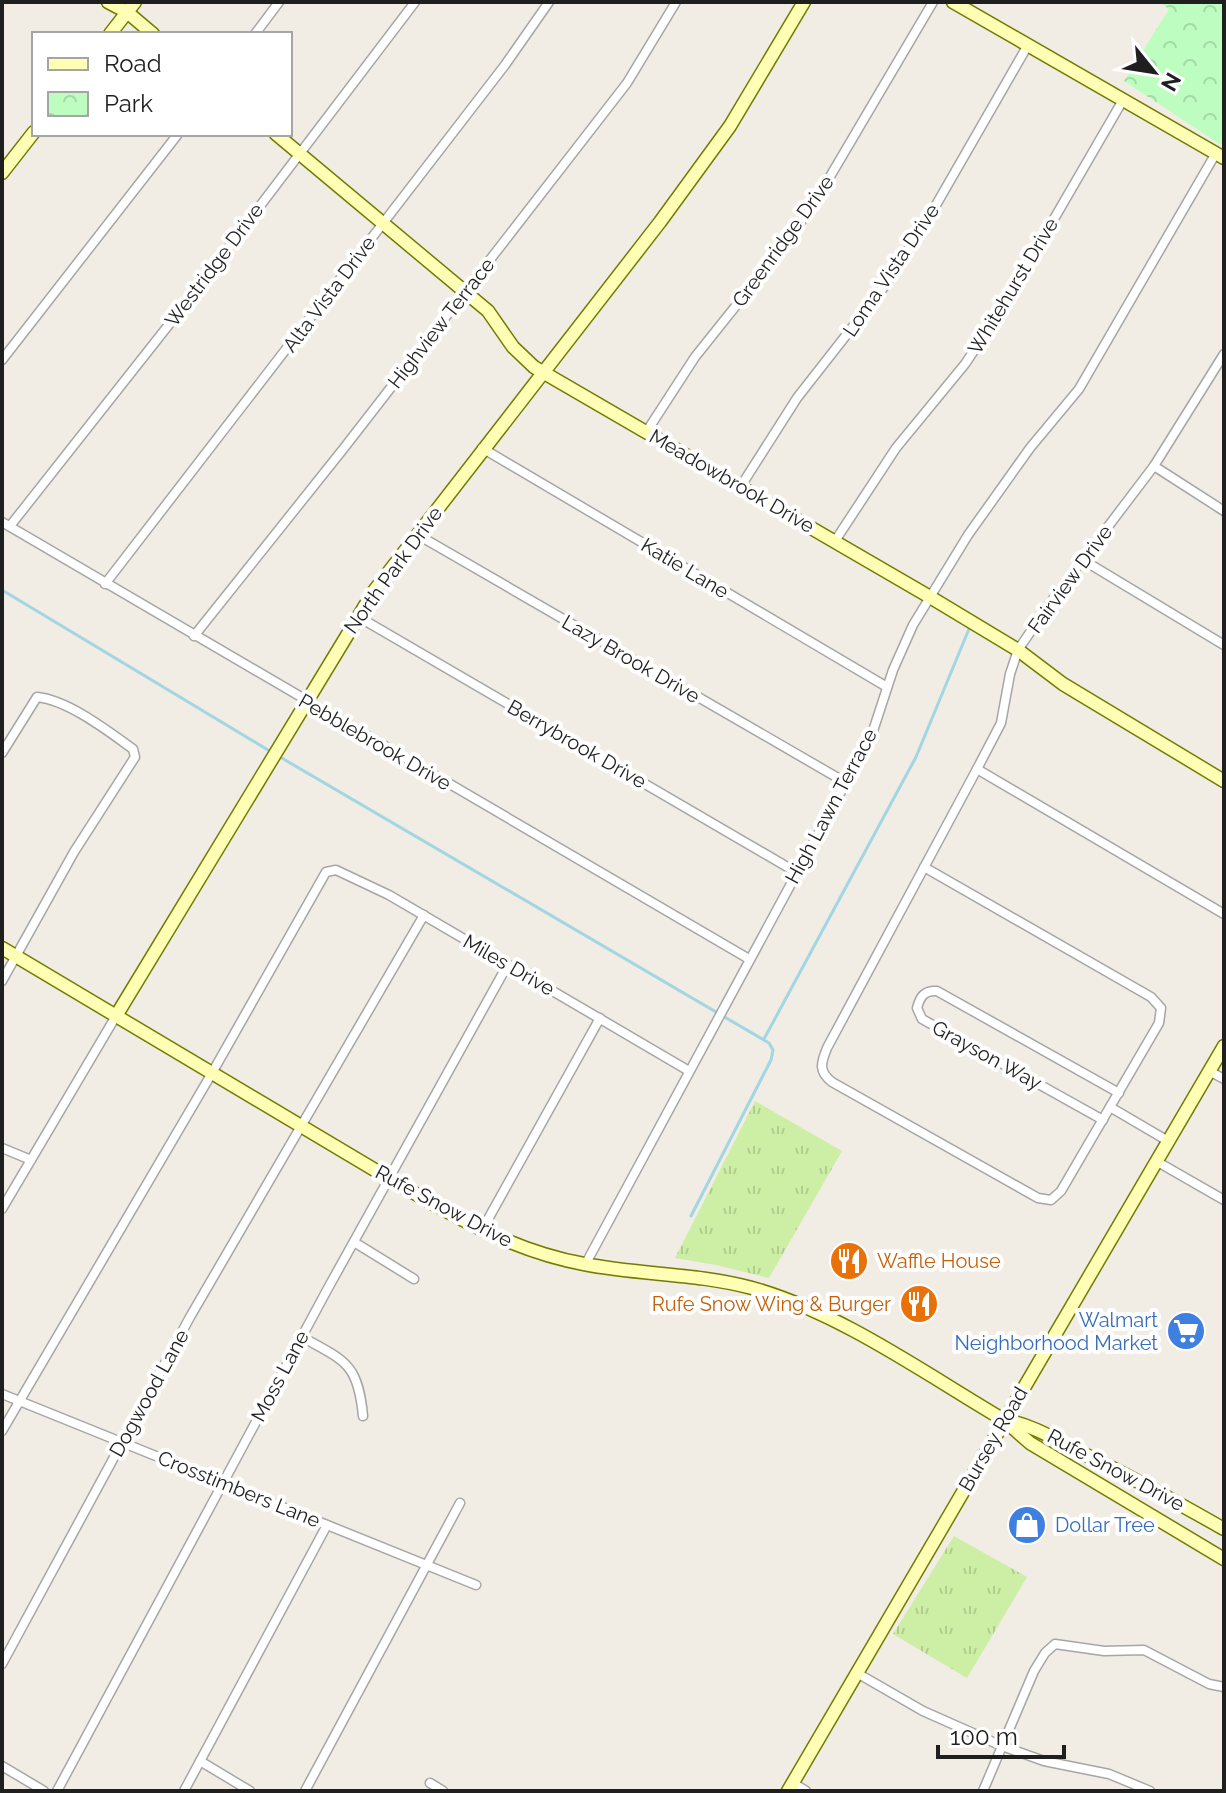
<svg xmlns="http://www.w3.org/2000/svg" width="1226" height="1793" font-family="Raleway,sans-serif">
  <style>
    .grass { fill: url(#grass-tufts) }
    .park { fill: url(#park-crowns) }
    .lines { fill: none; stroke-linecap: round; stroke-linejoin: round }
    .stream { stroke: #a1d6e2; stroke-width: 3 }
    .street-casing { stroke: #a6a6a6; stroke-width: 11 }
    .secondary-casing { stroke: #737c00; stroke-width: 15 }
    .street { stroke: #fff; stroke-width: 8 }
    .secondary { stroke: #feffb4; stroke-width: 12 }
    .labels { text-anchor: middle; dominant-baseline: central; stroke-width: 8; stroke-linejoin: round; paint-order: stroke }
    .street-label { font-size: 20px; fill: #1f1f1f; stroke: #fff }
    .food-label { font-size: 20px; fill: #c56008; stroke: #fff; text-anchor: start }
    .shop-label { font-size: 20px; fill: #366cbe; stroke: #fff; text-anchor: end }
  </style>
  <defs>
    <pattern id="grass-tufts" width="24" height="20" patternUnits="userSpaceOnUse" patternTransform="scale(2)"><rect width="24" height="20" fill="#cdefa5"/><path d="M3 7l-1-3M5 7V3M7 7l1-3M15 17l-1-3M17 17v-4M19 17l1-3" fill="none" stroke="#b0cc8e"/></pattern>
    <pattern id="park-crowns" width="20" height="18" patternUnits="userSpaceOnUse" patternTransform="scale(2)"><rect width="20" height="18" fill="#bdfec0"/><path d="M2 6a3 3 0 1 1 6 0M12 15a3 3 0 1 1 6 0" fill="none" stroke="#a2d9a5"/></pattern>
  </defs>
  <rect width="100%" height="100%" fill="#f1ece4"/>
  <g class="grass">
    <path d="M755,1101L842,1151L769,1278L716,1265L675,1258Z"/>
    <path d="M954,1536L1027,1577L967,1678L893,1634Z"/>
  </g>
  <path class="park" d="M1159,2H1224V140L1221,145L1124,81L1169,9Z"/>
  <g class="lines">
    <g class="stream">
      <path d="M2,590L273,753"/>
      <path d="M280,757L769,1043L773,1050L771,1060L691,1216"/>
      <path d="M764,1039L916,757L969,629"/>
    </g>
    <g class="street-casing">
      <g id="street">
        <path d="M255,34L279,2"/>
        <path d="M2,360L178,134"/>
        <path d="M647,431L695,357L782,248L815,202L933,2"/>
        <path d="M482,448L887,687"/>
        <path d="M1154,466L1224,511"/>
        <path d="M741,486L797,398L887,283L932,212L1028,45"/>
        <path d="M2,522L749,959"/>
        <path d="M10,526L197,289L415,2"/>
        <path d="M418,535L845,782"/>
        <path d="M835,541L896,448L965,364L1000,312L1123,100"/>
        <path d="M1083,560L1224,645"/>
        <path d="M105,584L505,65L549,2"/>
        <path d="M357,616L796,872"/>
        <path d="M194,636L344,448L627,83L676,2"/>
        <path d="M2,753L37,697C68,700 108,731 133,749L135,757L74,852L2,981"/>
        <path d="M977,769L1224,914"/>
        <path d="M924,867L1151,997L1161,1008L1159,1023L1061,1191L1051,1200L1038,1198L832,1082C818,1071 821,1063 827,1048L977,769L1001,723L1010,674L1018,650L1050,603L1154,466L1224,354"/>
        <path d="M1209,1071L1224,1079"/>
        <path d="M1110,1107L1168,1141"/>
        <path d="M1103,1120L922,1019L917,1008C920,997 924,990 937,991L1119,1093"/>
        <path d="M2,1148L31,1160"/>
        <path d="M1156,1161L1224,1200"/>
        <path d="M2,1209L116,1016"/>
        <path d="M482,1230L600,1018"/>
        <path d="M354,1242L414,1279"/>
        <path d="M585,1265L872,734L893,670L913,625L968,535L1030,448L1079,389L1216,153"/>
        <path d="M302,1337C345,1361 358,1363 363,1416"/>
        <path d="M2,1394L476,1585"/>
        <path d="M2,1431L212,1073L326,872L336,870L389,895L689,1071"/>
        <path d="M2,1664L190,1317L424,915"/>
        <path d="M857,1673L923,1711L1002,1746L1044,1761L1109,1774L1150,1791"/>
        <path d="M200,1761L250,1791"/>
        <path d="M2,1766L44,1791"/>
        <path d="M430,1783L443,1791"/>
        <path d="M793,1783L806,1791"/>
        <path d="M57,1791L327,1290L508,964"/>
        <path d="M184,1791L327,1525"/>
        <path d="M305,1791L460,1503"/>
        <path d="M983,1791L1034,1671L1045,1653L1055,1644L1104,1651L1144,1650L1209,1684L1224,1687"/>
      </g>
    </g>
    <g class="secondary-casing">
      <g id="secondary">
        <path d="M108,2L127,12L153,34"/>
        <path d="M953,2L1224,158"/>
        <path d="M110,34L135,2"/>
        <path d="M276,134L488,311L513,347L534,367L930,597L1018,650L1063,684L1224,781"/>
        <path d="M2,173L34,132"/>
        <path d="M2,948L390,1179C452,1215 512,1251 584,1264C639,1275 696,1273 752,1288C841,1313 924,1373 1004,1420L1030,1443L1224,1559"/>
        <path d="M116,1016L374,591L660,222L730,126L804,2"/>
        <path d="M1006,1420C1038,1427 1057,1441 1086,1455C1134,1478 1178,1503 1224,1529"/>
        <path d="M788,1791L1224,1046"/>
      </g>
    </g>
    <use href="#street" class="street"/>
    <use href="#secondary" class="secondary"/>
  </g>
  <defs>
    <g id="restaurant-disc" transform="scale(2)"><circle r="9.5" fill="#e8710a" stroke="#fff"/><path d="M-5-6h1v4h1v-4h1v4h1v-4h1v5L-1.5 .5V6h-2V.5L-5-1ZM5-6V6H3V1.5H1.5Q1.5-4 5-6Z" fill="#fff"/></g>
    <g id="supermarket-disc" transform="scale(2)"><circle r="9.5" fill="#3f7fe0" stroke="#fff"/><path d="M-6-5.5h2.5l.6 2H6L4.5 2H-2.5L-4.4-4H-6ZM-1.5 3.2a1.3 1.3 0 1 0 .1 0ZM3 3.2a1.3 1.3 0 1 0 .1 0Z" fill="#fff"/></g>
    <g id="shop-disc" transform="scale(2)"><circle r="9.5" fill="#3f7fe0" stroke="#fff"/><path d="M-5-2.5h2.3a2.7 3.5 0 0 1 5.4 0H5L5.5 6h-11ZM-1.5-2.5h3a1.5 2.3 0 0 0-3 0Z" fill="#fff"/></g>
  </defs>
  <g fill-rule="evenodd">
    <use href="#restaurant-disc" x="849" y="1261"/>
    <use href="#restaurant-disc" x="919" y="1304"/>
    <use href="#supermarket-disc" x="1186" y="1331"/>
    <use href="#shop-disc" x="1027" y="1525"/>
  </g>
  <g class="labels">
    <g class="street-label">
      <text transform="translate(783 241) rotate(-54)">Greenridge Drive</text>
      <text transform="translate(214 265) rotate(-53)">Westridge Drive</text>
      <text transform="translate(891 270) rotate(-56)">Loma Vista Drive</text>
      <text transform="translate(1013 286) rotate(-59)">Whitehurst Drive</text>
      <text transform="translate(329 294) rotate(-53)">Alta Vista Drive</text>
      <text transform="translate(441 323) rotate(-52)">Highview Terrace</text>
      <text transform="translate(732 481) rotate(30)">Meadowbrook Drive</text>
      <text transform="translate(685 568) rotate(31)">Katie Lane</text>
      <text transform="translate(393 570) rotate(-54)">North Park Drive</text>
      <text transform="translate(1070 579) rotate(-54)">Fairview Drive</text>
      <text transform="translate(631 659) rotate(30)">Lazy Brook Drive</text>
      <text transform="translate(375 742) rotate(30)">Pebblebrook Drive</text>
      <text transform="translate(577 744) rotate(30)">Berrybrook Drive</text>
      <text transform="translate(831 806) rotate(-62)">High Lawn Terrace</text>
      <text transform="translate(509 965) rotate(30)">Miles Drive</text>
      <text transform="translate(987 1055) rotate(29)">Grayson Way</text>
      <text transform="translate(444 1206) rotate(28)">Rufe Snow Drive</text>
      <text transform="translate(280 1376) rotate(-62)">Moss Lane</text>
      <text transform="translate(149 1393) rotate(-61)">Dogwood Lane</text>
      <text transform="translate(993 1439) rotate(-60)">Bursey Road</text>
      <text transform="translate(1116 1470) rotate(28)">Rufe Snow Drive</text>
      <text transform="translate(239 1489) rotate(22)">Crosstimbers Lane</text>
    </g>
    <g class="food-label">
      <text x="877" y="1261">Waffle House</text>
      <text x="891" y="1304" text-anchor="end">Rufe Snow Wing &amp; Burger</text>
    </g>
    <g class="shop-label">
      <text x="1158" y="1320">Walmart<tspan x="1158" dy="23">Neighborhood Market</tspan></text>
      <text x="1055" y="1525" text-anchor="start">Dollar Tree</text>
    </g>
  </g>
  <rect width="1226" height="1793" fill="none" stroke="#1f1f1f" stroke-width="8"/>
  <rect x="32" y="32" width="260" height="104" fill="#ffffff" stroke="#a5a5a5" stroke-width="2"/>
  <rect x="48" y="58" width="40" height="12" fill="#feffb4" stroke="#a5a5a5" stroke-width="2"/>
  <text x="104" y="72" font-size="24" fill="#1f1f1f">Road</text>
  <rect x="48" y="92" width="40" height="24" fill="url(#park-crowns)" stroke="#a5a5a5" stroke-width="2"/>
  <text x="104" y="112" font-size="24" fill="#1f1f1f">Park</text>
  <g transform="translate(1154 72) rotate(120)" stroke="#ffffff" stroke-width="6" paint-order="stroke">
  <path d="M0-6L14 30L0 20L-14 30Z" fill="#1f1f1f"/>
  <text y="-12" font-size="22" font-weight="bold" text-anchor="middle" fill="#1f1f1f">N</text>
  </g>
  <path d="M938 1745v12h126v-12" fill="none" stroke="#1f1f1f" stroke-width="4"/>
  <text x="950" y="1745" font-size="24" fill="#1f1f1f" stroke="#ffffff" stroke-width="6" paint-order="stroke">100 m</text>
</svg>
